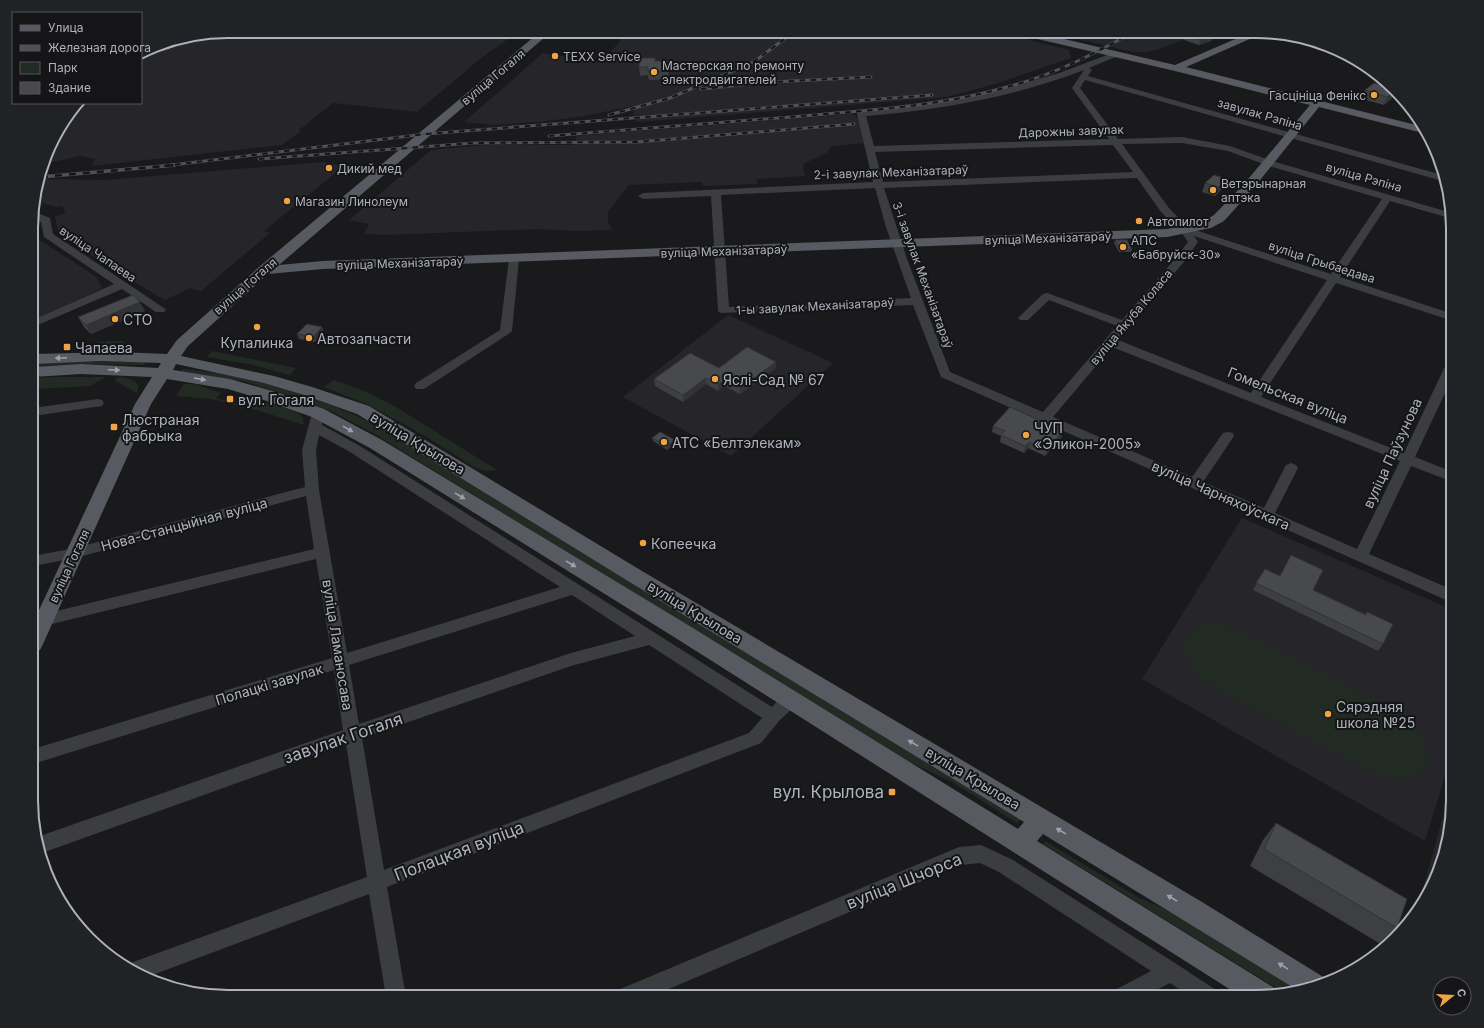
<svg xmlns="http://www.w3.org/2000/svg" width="1484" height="1028" font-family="Inter,sans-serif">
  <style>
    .built { fill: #26262a }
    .green { fill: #222b23 }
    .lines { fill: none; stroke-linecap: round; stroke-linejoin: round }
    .minor { fill: #3b3d41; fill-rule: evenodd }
    .major { fill: #575a60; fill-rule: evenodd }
    .rail-far1-casing { stroke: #4e5156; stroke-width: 3 }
    .rail-casing { stroke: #4e5156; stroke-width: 3.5 }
    .rail-far1 { stroke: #151518; stroke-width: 2; stroke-dasharray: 5.5; stroke-linecap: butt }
    .rail { stroke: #151518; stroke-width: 2.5; stroke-dasharray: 7; stroke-linecap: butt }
    .wall { fill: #3d3f41 }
    .shaded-wall { fill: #323335 }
    .building { fill: #47494c; stroke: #323335 }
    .oneway { fill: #9ca1aa }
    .poi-dot { fill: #eea440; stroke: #151518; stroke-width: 1.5 }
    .labels { text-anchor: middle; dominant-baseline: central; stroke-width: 4; stroke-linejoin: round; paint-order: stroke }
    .far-poi-label { font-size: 12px; fill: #adb3bc; stroke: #151518; text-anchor: start }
    .far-street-label { font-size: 12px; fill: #adb3bc; stroke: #151518 }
    .poi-label { font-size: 14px; fill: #adb3bc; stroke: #151518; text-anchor: start }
    .street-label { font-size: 14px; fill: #adb3bc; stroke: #151518 }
    .near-street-label { font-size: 17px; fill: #adb3bc; stroke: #151518 }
    .near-poi-label { font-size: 17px; fill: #adb3bc; stroke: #151518; text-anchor: end }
    .rim { fill: none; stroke: #adb3bc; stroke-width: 2 }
  </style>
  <rect width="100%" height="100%" fill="#1a1a1c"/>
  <g class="built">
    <path d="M228,31H519L480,59L417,112L333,103L299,130L301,131L282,145L92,166L95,159L80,156L44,164L51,141L81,103H141V53L153,46Z"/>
    <path d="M623,31H993L1069,50L1071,58L995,84L947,97L637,122L634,117L633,106L584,116L540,122H532L494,125L464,122L543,53L602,62L626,34Z"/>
    <path d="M1043,31H1215L1197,35L1159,49L1147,52H1133Z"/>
    <path d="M853,114L859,120L866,143L832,146L828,152L803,164L805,176L757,179V184L703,186L702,182L629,185L608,212V222L612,230L576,231L538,229L386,235L364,234L369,224L349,220L431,150L485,145H574L577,136Z"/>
    <path d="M324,162L344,166L264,231L270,233L201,291L190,288L165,300L107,266L58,232L55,216L66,213L63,209L65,208L60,206L57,207L33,201L40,179L105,180Z"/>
    <path d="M33,236L83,268L97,278L102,288L33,321Z"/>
    <path d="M728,315L833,363L731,456L623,397Z"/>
    <path d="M1242,518L1453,610V750L1425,841L1142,679Z"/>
    <path d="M1453,780V812L1442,863L1417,910Z"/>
  </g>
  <g class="green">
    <path d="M121,341L130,345L126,351L85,350L98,342Z"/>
    <path d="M212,351L296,368L290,375L249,364L207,357Z"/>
    <path d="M85,361L144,362L146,363L143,365L82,364L33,366V363Z"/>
    <path d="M185,369C205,372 226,373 246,378C292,388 336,406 378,426L1020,819L1017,823L952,782L903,759L373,433L333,412L290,396L243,381L183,372L181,370Z"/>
    <path d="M58,377H106L90,386L33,389V378Z"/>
    <path d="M117,377C126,378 133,378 139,386L137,393L115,381Z"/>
    <path d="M334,380L369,393L396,407L497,470L485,471L474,467L427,437L369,405L324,387Z"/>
    <path d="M184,384H194L221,393L216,398L241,405L247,399C265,403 290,404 303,417L304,425L253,409L211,399L176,396Z"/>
    <path d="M1220,624L1244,632L1402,714C1417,730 1430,742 1428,765C1405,787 1390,780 1364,769L1207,683C1191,672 1173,642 1198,628C1203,625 1213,625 1220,624Z"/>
    <path d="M1045,841L1138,897L1184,918L1302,991L1284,993L1043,844Z"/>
  </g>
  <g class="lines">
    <g class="minor">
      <path d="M1115,52L1119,54L1118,56L1089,68L1092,70L1088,76L1446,176V182L1085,80L1080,88L1118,139L1182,137L1230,146L1272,161L1452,213L1453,219L1390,201L1340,277L1453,314V321L1336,283L1261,397L1404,453L1447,362L1449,359L1453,358V376L1415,457L1453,472V482L1411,466L1369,554L1453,590V603L941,377L913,305L720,313L718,311L711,196L643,199L638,196L643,193L873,182L857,114L858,112L930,104L998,91L1059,73ZM1084,70L1072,88L1109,139L874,146L866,116C940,110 1014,97 1084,70ZM1182,143L1228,151L1266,165L1382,199L1331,274L1189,228L1169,208L1122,144ZM1113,145L1133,172L883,182L875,152ZM1137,178L1161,212L1181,232L1188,242L1175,259L1122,320L1047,293L1043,294L1020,316L1018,318L1020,320H1028L1049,300L1117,326L1043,412L950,372L907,259L884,188ZM875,188L886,227L911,298L729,307L721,195ZM1194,236L1327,280L1251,393L1118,340L1183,263L1198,242ZM1112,347L1400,461L1357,549L1275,513L1298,468L1296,465L1291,463L1286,465L1264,508L1203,482L1234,436L1233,433L1228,432L1223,433L1192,477L1053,417Z"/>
      <path d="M33,211L50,218L53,234L164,308L166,310L164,312H156L122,289L33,327V320L114,284L44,237L41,222L33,218Z"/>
      <path d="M514,256L519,259L512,331L510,333L424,389H416L414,386L416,383L500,330L509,259Z"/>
      <path d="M98,399L102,400L104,403L102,406L33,416V408Z"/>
      <path d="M318,409L322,410L324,413L322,425L360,446L772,707C779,699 785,691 796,695L798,700L796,705L779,721L761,743L387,887L406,997H386L369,894L147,977L128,967L129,964L136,961L367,877L346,744L42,853L37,837L343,730L334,670L33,764V749L332,658L316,559L44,626L39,624L36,620L39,616L44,614L314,549L306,496L75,558L33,566V556L75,548L305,487L302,450L312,413L314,410ZM319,435L350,452L560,587L347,653L319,490L316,450ZM572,595L635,636L571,653L359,724L349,665ZM649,645L762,718L749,733L384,870L362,738L571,666Z"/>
      <path d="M981,845L1013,860L1178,965L1216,990L1219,997H1191L1170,983L1143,997H1112L1115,990L1151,971L999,872L980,863L960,865L650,997H615L618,990L952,850L959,847Z"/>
    </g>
    <path class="major" d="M541,31H552L279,265L323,261L1167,229L1202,222L1214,215L1244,184L1310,105L1175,71L1016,34L1011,31H1030L1175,65L1254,31H1268L1186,67L1424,127L1428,134H1427L1319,107L1252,190L1224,221L1211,228L1167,237L323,269L268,274L188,346L181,356L274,376L312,387L369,406L642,571L1202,902L1325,978L1327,983L1306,990L1299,991L1043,834L1037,841L1273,987L1276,994L1242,997L674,637L370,448L312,417L267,401L228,389L167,379L151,404L43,644L40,650L33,652V623L135,404L152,377L81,374L33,377V367L81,364L158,368L161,363L101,361L33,364V354L118,352L167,354L177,340L259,267ZM176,364L264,383L301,394L357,414L628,581L1024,822L1018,829L688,625L382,440L324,409L279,393L230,379L173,370Z"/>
    <g class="rail-far1-casing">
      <g id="rail-far1">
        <path d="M701,89L772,82L871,77"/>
        <path d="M609,115L670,98L742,67L755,61L795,31"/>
        <path d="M549,136C625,130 702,124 778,118C857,111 937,108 1014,85C1057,73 1096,53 1135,31"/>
        <path d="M259,159L474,143L637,142L854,124"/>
        <path d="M164,166L425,134L932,95"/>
      </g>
    </g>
    <g class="rail-casing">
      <path id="rail" d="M41,177L175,165"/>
    </g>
    <use href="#rail-far1" class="rail-far1"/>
    <use href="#rail" class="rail"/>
  </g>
  <g class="wall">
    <path d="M1186,35H1213L1211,41L1199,45L1184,40Z"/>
    <path d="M655,61H668L669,79L649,80L648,75L640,76L639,67Z"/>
    <path d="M1390,88L1394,93L1392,98L1384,105L1362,99L1365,90Z"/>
    <path d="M1227,179L1223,188L1215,196L1202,192L1205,183Z"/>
    <path d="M1115,240L1132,249L1131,252H1119L1114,243Z"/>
    <path d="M145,311L91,334L84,327L78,317Z"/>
    <path d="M322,327L324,332L315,342L299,339L297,334Z"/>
    <path d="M719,368H776L740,394L724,386L718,391L706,384L683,402L655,386L654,379Z"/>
    <path d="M993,426L1063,431L1061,438L1045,456L1028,448L1024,453L1000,442L1001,436L992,432Z"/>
    <path d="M652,438L675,440V444L667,450L653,441Z"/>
    <path d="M1265,569L1313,590L1365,614L1367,612L1383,644L1378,651L1253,590Z"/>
    <path d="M1453,806V812L1446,844L1442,841Z"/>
    <path d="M1276,823L1397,928L1379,943L1250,866L1263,840Z"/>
  </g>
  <g class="shaded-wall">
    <path d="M1213,35L1211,41L1199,45L1200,40Z"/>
    <path d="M1393,92L1394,93L1392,98L1384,105L1387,97Z"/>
    <path d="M1227,179L1223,188L1215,196L1218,187Z"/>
    <path d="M140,302L145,311L91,334L86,325Z"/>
    <path d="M322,327L324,332L315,342L313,337Z"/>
    <path d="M776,362V368L740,394V388Z"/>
    <path d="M706,378V384L683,402V395Z"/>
    <path d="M724,380V386L718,391V384Z"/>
    <path d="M1063,431L1061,438L1045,456L1047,450Z"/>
    <path d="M675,440V444L667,450V446Z"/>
    <path d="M1030,442L1028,448L1024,453L1025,446Z"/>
  </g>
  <g class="building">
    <path d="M1195,31H1202L1213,35L1200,40L1186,35Z"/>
    <path d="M639,58H655V61H668L669,71H648V67H639Z"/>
    <path d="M1374,83L1390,88L1393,92L1387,97L1365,90Z"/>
    <path d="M1214,175L1227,179L1218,187L1205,183Z"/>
    <path d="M1115,240H1127L1132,249H1120Z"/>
    <path d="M133,295L140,302L86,325L78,317Z"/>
    <path d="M307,324L322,327L313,337L297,334Z"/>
    <path d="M747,347L776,362L740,388L724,380L718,384L706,378L683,395L654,379L690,353L719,368Z"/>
    <path d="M1010,407L1063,431L1047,450L1030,442L1025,446L1001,435L1005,431L993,426Z"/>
    <path d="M660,432L675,440L667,446L652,438Z"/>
    <path d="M1291,555L1323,570L1313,590L1366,615L1367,612L1393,624L1383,644L1256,583L1265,569L1280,576Z"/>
    <path d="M1276,823L1407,899L1397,928L1264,849Z"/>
  </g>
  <defs><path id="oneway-solid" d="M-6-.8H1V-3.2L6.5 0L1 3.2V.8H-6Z"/></defs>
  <g class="oneway">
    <use href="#oneway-solid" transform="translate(61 358) rotate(178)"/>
    <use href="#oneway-solid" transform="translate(114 370) rotate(2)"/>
    <use href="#oneway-solid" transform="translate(200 379) rotate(10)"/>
    <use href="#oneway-solid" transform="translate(348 429) rotate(29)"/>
    <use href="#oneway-solid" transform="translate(460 496) rotate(31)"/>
    <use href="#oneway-solid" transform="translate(571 564) rotate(31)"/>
    <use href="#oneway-solid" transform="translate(913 743) rotate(-149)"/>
    <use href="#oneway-solid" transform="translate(1061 831) rotate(-149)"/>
    <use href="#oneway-solid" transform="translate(1172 898) rotate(-149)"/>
    <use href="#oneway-solid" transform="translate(1283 966) rotate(-148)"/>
  </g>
  <g class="poi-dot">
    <circle cx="555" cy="56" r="4"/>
    <circle cx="654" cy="72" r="4"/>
    <circle cx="1374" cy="95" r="4"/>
    <circle cx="329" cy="168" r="4"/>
    <circle cx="1213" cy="190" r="4"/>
    <circle cx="287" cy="201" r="4"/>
    <circle cx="1139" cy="221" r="4"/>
    <circle cx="1123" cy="247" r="4"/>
    <circle cx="115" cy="319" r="4"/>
    <circle cx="257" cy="327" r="4"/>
    <circle cx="309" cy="338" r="4"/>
    <rect x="63" y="343" width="8" height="8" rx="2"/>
    <circle cx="715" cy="379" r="4"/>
    <rect x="226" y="395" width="8" height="8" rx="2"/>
    <rect x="110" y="423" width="8" height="8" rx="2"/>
    <circle cx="1026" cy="435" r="4"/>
    <circle cx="664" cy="442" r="4"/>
    <circle cx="643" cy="543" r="4"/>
    <circle cx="1328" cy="714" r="4"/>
    <rect x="888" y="788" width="8" height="8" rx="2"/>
  </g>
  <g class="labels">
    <g class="far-poi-label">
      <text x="563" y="56">TEXX Service</text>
      <text x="662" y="65">Мастерская по ремонту<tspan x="662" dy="14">электродвигателей</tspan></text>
      <text x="1366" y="95" text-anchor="end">Гасцініца Фенікс</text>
      <text x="337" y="168">Дикий мед</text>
      <text x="1221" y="183">Ветэрынарная<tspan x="1221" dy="14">аптэка</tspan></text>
      <text x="295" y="201">Магазин Линолеум</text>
      <text x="1147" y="221">Автопилот</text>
      <text x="1131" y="240">АПС<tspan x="1131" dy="14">«Бабруйск-30»</tspan></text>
    </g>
    <g class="far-street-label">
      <text transform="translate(493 77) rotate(-40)">вуліца Гогаля</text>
      <text transform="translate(1260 114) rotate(16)">завулак Рэпіна</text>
      <text transform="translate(1071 131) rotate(-2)">Дарожны завулак</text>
      <text transform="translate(891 172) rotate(-2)">2-і завулак Механізатараў</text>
      <text transform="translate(1364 177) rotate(16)">вуліца Рэпіна</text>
      <text transform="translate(1048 238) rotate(-2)">вуліца Механізатараў</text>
      <text transform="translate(724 251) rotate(-2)">вуліца Механізатараў</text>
      <text transform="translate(98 254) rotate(34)">вуліца Чапаева</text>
      <text transform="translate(1322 262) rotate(18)">вуліца Грыбаедава</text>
      <text transform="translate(400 263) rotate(-2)">вуліца Механізатараў</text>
      <text transform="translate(923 275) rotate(70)">3-і завулак Механізатараў</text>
      <text transform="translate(245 286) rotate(-41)">вуліца Гогаля</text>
      <text transform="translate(815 306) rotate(-3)">1-ы завулак Механізатараў</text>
      <text transform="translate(1131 317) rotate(-50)">вуліца Якуба Коласа</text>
      <text transform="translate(69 566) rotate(-65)">вуліца Гогаля</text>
    </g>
    <g class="poi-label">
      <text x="123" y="319">СТО</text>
      <text x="317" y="338">Автозапчасти</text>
      <text x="257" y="342" text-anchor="middle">Купалинка</text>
      <text x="75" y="347">Чапаева</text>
      <text x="723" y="379">Яслі-Сад № 67</text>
      <text x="238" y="399">вул. Гогаля</text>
      <text x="122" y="419">Люстраная<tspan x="122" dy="16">фабрыка</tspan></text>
      <text x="1034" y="427">ЧУП<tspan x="1034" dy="16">«Эликон-2005»</tspan></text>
      <text x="672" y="442">АТС «Белтэлекам»</text>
      <text x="651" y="543">Копеечка</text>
      <text x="1336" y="706">Сярэдняя<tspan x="1336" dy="16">школа №25</tspan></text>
    </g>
    <g class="street-label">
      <text transform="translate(1288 395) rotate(22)">Гомельская вуліца</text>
      <text transform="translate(418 443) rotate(31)">вуліца Крылова</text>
      <text transform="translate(1392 453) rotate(-65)">вуліца Паўзунова</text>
      <text transform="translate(1221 495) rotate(24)">вуліца Чарняхоўскага</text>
      <text transform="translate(184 524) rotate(-15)">Нова-Станцыйная вуліца</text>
      <text transform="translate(695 612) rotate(31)">вуліца Крылова</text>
      <text transform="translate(338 645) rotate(81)">вуліца Ламаносава</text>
      <text transform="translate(269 684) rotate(-17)">Полацкі завулак</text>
      <text transform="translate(973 778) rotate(31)">вуліца Крылова</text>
    </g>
    <g class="near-street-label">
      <text transform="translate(343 738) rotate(-19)">завулак Гогаля</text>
      <text transform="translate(459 851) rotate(-21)">Полацкая вуліца</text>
      <text transform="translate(904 881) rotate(-22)">вуліца Шчорса</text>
    </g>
    <g class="near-poi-label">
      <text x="884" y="792">вул. Крылова</text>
    </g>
  </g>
  <path d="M0 0H1484V1028H0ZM228 38H1256A190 190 0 0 1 1446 228V800A190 190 0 0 1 1256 990H228A190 190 0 0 1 38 800V228A190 190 0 0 1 228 38Z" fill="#212225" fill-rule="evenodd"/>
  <path class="rim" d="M228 38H1256A190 190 0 0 1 1446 228V800A190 190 0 0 1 1256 990H228A190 190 0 0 1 38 800V228A190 190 0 0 1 228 38Z"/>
  <rect x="12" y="12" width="130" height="92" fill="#151518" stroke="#52545a"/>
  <rect x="20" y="25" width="20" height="6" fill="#575a60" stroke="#52545a"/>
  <text x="48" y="32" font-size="12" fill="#adb3bc">Улица</text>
  <rect x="20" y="45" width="20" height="6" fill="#4e5156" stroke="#52545a"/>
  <text x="48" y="52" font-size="12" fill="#adb3bc">Железная дорога</text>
  <rect x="20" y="62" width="20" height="12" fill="#222b23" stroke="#52545a"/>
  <text x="48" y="72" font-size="12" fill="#adb3bc">Парк</text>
  <rect x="20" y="82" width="20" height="12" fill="#47494c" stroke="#52545a"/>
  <text x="48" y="92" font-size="12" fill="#adb3bc">Здание</text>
  <g transform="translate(1452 996) rotate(72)"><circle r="19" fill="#151518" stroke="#52545a"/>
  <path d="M0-3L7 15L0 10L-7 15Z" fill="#eea440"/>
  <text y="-6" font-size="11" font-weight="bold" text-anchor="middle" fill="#adb3bc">С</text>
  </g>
</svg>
